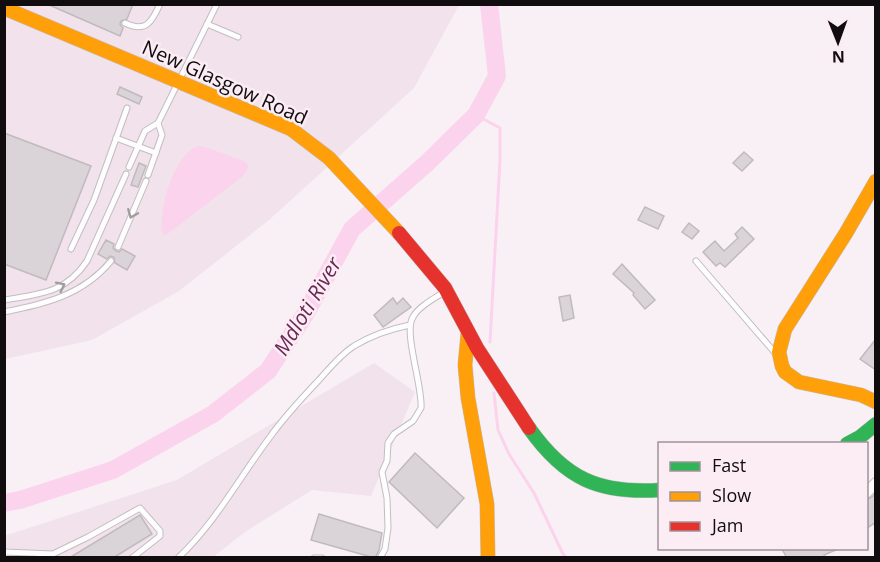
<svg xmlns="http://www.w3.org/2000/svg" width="880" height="562" font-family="'Open Sans',sans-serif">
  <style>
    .built { fill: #f1e2eb }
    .water { fill: #fcd3ec }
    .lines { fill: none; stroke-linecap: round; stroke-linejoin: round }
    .stream { stroke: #fcd3ec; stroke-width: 3 }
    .river { stroke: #fcd3ec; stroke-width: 18 }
    .building { fill: #dad4d8; stroke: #c0babd; stroke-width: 1.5 }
    .lane-casing { stroke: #c3bdc0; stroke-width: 7 }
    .street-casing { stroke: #c3bdc0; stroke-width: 12 }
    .fast-casing { stroke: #c3bdc0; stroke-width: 15 }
    .slow-casing { stroke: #c3bdc0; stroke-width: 15 }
    .jam-casing { stroke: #c3bdc0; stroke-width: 15 }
    .lane { stroke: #fefdfe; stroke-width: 5 }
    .street { stroke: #fefdfe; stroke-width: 10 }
    .fast { stroke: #30b455; stroke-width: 14 }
    .slow { stroke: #ff9f0a; stroke-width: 14 }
    .jam { stroke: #e5322d; stroke-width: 14 }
    .oneway { stroke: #9f9d9e }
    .labels { text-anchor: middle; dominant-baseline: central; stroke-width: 5; stroke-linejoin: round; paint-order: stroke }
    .street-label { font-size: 20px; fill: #110d0f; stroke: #fcedf5 }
    .water-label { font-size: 21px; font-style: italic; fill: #692a55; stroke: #fcedf5 }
  </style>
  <rect width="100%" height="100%" fill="#f8f0f5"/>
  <g class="built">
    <path d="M4,5H459L414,88L269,220L179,291L92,340L5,359Z"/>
    <path d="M374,363L415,392L371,496L312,490L245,532L213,557H5L4,536L177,480Z"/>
  </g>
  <path class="water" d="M198,146L205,147L244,161L249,166L243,176L166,235L162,233C159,208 173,156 198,146Z"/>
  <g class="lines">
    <g class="stream">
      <path d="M476,115L500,128V160L490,342"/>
      <path d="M494,393L498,430L509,454L534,493L563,554L567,558"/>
    </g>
    <path class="river" d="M4,503L20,500L113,470L213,414L268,371L306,313L352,229L427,163L476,115L497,76L489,4"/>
  </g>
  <g class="building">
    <path d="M47,4H133L127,19L121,21L120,24L123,28L120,36Z"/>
    <path d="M120,87L142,97L139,104L117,94Z"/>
    <path d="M4,133L91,166L46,280L4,264Z"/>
    <path d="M744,152L753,160L742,171L733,163Z"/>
    <path d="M139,163L146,166L138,187L131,185Z"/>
    <path d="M645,207L664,216L658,229L638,220Z"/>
    <path d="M689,223L699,231L692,239L682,232Z"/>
    <path d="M742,227L754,239L725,267L720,263L716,266L703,252L715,241L724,251L738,238L735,234Z"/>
    <path d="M106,240L114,244L113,248L116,251L119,252L122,249L135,256L127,270L115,263L114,257L110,256L107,259L98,254Z"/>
    <path d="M622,264L655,300L645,309L633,295L634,293L613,274Z"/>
    <path d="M570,295L574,318L563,321L559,297Z"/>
    <path d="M393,298L397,304L403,298L411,307L383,327L374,315Z"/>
    <path d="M876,339V370L860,359Z"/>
    <path d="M415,453L464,498L437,528L389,482Z"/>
    <path d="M876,494V522L867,528V500Z"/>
    <path d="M319,514L382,533L379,550L375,558L311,540Z"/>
    <path d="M140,515L152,534L113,558H69Z"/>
    <path d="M782,549H838L824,555L826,558H787Z"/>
  </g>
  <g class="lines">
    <g class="lane-casing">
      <g id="lane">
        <path d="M125,23C146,33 152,22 160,4"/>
        <path d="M207,24L238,37"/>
        <path d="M116,138L156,153"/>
        <path d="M129,167L145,131L158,123"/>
        <path d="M148,175L162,135L158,123L217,4"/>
        <path d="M118,247L146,181"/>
        <path d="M71,249L94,200L127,108"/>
        <path d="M696,261L776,354"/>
        <path d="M4,300C40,294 66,293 87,261L126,174"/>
        <path d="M4,312C45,304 83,295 111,261"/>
        <path d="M4,552L53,554L88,537L140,508L160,531V536L132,558"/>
        <path d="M178,558C216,522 239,478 270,437C284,417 301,399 318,381C329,369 340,355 354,346C372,335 390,329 410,325"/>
        <path d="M314,558H322"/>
        <path d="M380,558L385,549L388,528L387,498L382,472L387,461L388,443L394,434L413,421L421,408C423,387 403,332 413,317C419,306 435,298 446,291"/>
      </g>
    </g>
    <g class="street-casing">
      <path id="street" d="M866,493L876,483"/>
    </g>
    <g class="fast-casing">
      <g id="fast">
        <path d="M529,428C565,479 599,494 660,490"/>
        <path d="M847,444L860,437L876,424"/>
      </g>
    </g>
    <g class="slow-casing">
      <g id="slow">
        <path d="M4,8L291,129L329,158L399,233"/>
        <path d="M876,181L846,233L785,329L779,352L782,366L785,372L799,382L861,395L876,402"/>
        <path d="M468,333L465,365L468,398L487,504L488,558"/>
      </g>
    </g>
    <g class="jam-casing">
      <path id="jam" d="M399,233L445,288L477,348L529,428"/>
    </g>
    <use href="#lane" class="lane"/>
    <use href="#street" class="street"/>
    <use href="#fast" class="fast"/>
    <use href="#slow" class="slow"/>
    <use href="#jam" class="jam"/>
  </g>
  <defs><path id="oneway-chevron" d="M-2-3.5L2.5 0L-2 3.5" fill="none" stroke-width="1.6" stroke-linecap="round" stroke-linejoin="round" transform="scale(1.5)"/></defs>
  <g class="oneway">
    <use href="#oneway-chevron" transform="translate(132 214) rotate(112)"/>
    <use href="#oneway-chevron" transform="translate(61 286) rotate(-26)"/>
  </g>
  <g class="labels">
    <g class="street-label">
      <text transform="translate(225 82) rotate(24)">New Glasgow Road</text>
    </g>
    <g class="water-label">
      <text transform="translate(307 306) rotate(-59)">Mdloti River</text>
    </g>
  </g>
  <rect width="880" height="562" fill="none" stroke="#110d0f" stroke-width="12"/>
  <rect x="658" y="442" width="210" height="108" fill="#fcedf5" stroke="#9e9399" stroke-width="1.5"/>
  <rect x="670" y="462" width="30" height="9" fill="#30b455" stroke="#9e9399" stroke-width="1.5"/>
  <text x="712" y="472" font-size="18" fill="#110d0f">Fast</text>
  <rect x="670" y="492" width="30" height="9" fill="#ff9f0a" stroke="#9e9399" stroke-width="1.5"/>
  <text x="712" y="502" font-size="18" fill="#110d0f">Slow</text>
  <rect x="670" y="522" width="30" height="9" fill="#e5322d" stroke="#9e9399" stroke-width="1.5"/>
  <text x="712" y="532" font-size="18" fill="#110d0f">Jam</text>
  <g transform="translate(838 42) rotate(179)" stroke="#fcedf5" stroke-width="4.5" paint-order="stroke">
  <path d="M0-4.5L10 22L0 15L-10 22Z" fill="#110d0f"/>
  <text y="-9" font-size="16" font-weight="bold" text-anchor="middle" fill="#110d0f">N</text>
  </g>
</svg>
